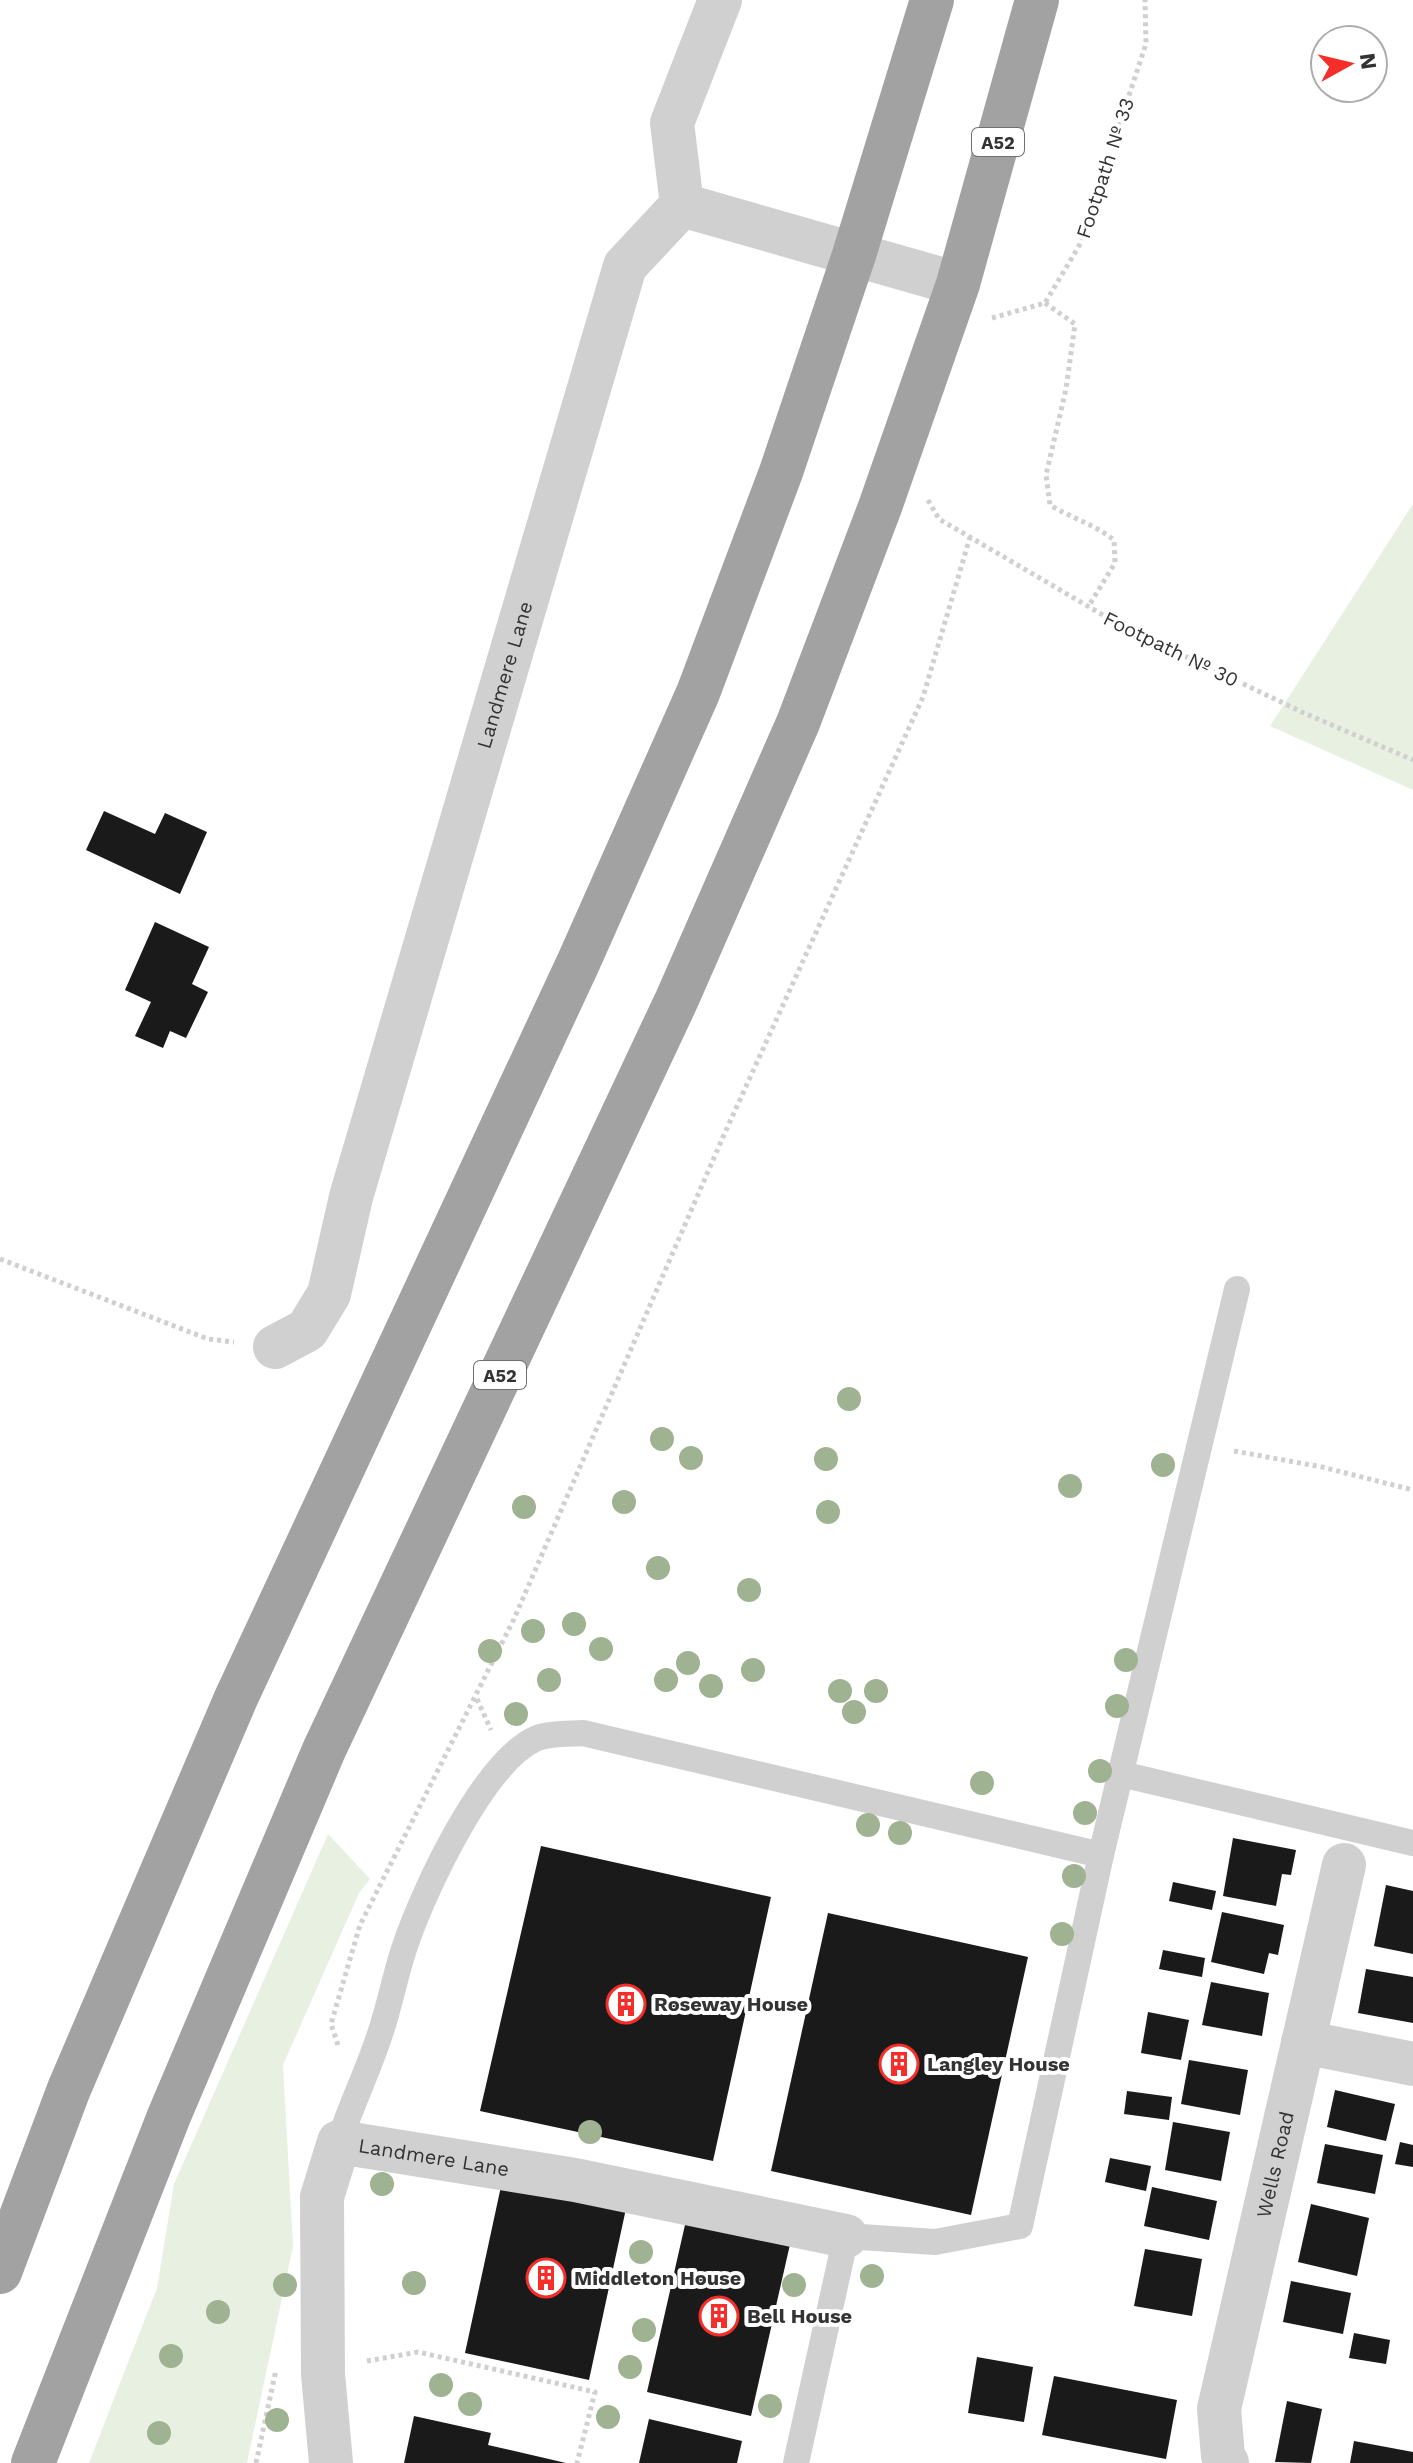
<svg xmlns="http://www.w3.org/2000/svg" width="1413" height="2463" font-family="'Work Sans',sans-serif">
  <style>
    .green { fill: #e7f0e1 }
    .building { fill: #1a1a1a }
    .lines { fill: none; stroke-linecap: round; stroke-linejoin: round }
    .path { stroke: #d0d0d0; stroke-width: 5; stroke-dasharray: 4 4; stroke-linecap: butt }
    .service { stroke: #d0d0d0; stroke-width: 26 }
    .minor { stroke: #d0d0d0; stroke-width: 44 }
    .trunk { stroke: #a2a2a2; stroke-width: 44 }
    .tree { fill: #9fb393 }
    .labels { text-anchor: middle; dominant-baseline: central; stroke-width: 8; stroke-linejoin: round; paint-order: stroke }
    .shield { fill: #fff; stroke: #707070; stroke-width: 2 }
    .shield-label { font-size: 18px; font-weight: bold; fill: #333 }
    .street-label { font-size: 20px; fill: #333; stroke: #fff }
    .poi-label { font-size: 20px; font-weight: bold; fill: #333; stroke: #fff; text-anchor: start }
  </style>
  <rect width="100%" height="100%" fill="#fff"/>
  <g class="green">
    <path d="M1413,504V790L1270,726Z"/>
    <path d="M328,1834L370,1879L359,1893L283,2065L293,2246L247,2463H89L157,2288L174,2184Z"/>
  </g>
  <g class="building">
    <path d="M104,811L155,834L165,813L207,832L180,894L86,850Z"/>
    <path d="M155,922L209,947L192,984L208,992L186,1038L170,1031L163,1048L135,1036L151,1002L125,990Z"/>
    <path d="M1233,1838L1296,1850L1291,1875L1282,1874L1276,1906L1223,1896Z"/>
    <path d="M541,1846L771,1897L713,2161L480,2111Z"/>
    <path d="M1173,1882L1216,1891L1212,1910L1169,1901Z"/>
    <path d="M1386,1885L1413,1891V1954L1374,1946Z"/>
    <path d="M1222,1912L1284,1925L1278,1955L1269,1953L1264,1974L1211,1962Z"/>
    <path d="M828,1913L1028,1957L971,2215L771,2171Z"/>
    <path d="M1163,1950L1205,1958L1202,1977L1159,1969Z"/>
    <path d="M1366,1969L1413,1977V2023L1358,2013Z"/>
    <path d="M1211,1982L1269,1993L1262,2036L1202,2025Z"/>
    <path d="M1148,2012L1189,2020L1181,2060L1141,2053Z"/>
    <path d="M1189,2060L1248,2070L1240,2115L1181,2104Z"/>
    <path d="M1335,2090L1395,2104L1386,2141L1327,2127Z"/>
    <path d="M1127,2091L1172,2097L1169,2120L1124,2114Z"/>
    <path d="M1173,2122L1230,2132L1221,2181L1165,2170Z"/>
    <path d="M1400,2142L1413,2145V2167L1395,2164Z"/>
    <path d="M1325,2144L1383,2155L1375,2194L1317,2183Z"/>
    <path d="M1110,2158L1151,2166L1146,2191L1105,2182Z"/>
    <path d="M503,2177L627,2204L589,2380L465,2353Z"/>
    <path d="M1152,2187L1217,2201L1209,2240L1144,2226Z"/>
    <path d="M1311,2204L1369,2218L1357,2276L1298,2262Z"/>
    <path d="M687,2216L791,2240L751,2416L647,2392Z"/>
    <path d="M1145,2249L1202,2259L1192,2316L1134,2306Z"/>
    <path d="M1291,2281L1351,2293L1343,2334L1283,2322Z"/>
    <path d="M1354,2333L1390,2340L1386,2364L1349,2358Z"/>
    <path d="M977,2357L1033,2367L1024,2422L968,2413Z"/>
    <path d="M1054,2376L1177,2400L1166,2459L1042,2435Z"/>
    <path d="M1287,2401L1322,2409L1311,2463L1275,2462Z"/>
    <path d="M414,2416L491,2433L488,2445L566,2463H404Z"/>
    <path d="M649,2419L742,2441L737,2463H639Z"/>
    <path d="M1354,2441L1413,2452V2463H1350Z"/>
  </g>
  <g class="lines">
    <g class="path">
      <path d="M1045,303L1075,324L1066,389L1046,475L1050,505C1071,518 1094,524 1114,540L1115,563L1088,607"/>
      <path d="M992,318L1045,303L1079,246L1146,44L1145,0"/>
      <path d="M928,500L939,519L1120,625L1304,713L1413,760"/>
      <path d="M0,1259L208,1339L234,1342"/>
      <path d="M1234,1451L1322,1467L1413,1490"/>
      <path d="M477,1699L491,1730"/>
      <path d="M338,2045L331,2024L360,1925L514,1619L723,1137L923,697L970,537"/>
      <path d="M367,2361L418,2352L595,2392L577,2463"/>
      <path d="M256,2463L276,2370"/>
    </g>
    <g class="service">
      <path d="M1121,1769V1774L1413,1843"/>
      <path d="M339,2142C351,2105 368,2071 380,2034C390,2005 395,1975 405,1946C423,1892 483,1763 535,1739C548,1733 569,1734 583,1733L1101,1855L1237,1289"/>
      <path d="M796,2463L846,2236L935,2242L1020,2226L1101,1855"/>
    </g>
    <g class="minor">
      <path d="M682,205L958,284"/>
      <path id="s1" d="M275,1347L307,1330L329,1294L351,1197L625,266L682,205L672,123L720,0"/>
      <path d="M1303,2042L1413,2064"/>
      <path id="s2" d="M331,2463L323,2374L322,2197L339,2142L575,2180L846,2236"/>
      <path id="s3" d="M1227,2463L1223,2456L1219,2409L1344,1865"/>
    </g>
    <g class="trunk">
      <path d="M0,2272L69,2089L236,1698L579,961L698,693L781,472L854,255L932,0"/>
      <path d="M33,2463L169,2116L324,1750L677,999L798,723L880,507L958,284L1037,0"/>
    </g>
  </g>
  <g class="tree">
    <circle cx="849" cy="1399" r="12"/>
    <circle cx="662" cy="1439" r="12"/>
    <circle cx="691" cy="1458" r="12"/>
    <circle cx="826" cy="1459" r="12"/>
    <circle cx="1163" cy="1465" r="12"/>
    <circle cx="1070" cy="1486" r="12"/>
    <circle cx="624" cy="1502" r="12"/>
    <circle cx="524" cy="1507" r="12"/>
    <circle cx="828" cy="1512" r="12"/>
    <circle cx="658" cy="1568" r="12"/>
    <circle cx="749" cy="1590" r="12"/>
    <circle cx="574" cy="1624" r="12"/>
    <circle cx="533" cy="1631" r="12"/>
    <circle cx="601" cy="1649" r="12"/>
    <circle cx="490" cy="1651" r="12"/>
    <circle cx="1126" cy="1660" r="12"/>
    <circle cx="688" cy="1663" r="12"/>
    <circle cx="753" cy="1670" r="12"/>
    <circle cx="549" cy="1680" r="12"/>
    <circle cx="666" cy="1680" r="12"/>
    <circle cx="711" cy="1686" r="12"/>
    <circle cx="840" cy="1691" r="12"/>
    <circle cx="876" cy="1691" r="12"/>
    <circle cx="1117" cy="1706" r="12"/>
    <circle cx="854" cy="1712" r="12"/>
    <circle cx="516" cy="1714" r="12"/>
    <circle cx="1100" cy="1771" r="12"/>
    <circle cx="982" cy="1783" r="12"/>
    <circle cx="1085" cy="1813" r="12"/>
    <circle cx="868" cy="1825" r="12"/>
    <circle cx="900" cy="1833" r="12"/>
    <circle cx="1074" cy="1876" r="12"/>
    <circle cx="1062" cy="1934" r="12"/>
    <circle cx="590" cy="2132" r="12"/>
    <circle cx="382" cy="2184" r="12"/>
    <circle cx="641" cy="2252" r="12"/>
    <circle cx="872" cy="2276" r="12"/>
    <circle cx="414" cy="2283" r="12"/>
    <circle cx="285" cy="2285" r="12"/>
    <circle cx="794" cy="2285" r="12"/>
    <circle cx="218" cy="2312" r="12"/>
    <circle cx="644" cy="2330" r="12"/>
    <circle cx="171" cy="2356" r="12"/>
    <circle cx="630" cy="2367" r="12"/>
    <circle cx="441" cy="2385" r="12"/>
    <circle cx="470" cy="2404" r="12"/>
    <circle cx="770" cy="2406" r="12"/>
    <circle cx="608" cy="2417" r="12"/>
    <circle cx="277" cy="2420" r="12"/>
    <circle cx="159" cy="2433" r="12"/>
  </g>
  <defs>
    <g id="building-ring" transform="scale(2)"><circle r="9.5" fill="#fff" stroke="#f52e2a" stroke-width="1.5"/><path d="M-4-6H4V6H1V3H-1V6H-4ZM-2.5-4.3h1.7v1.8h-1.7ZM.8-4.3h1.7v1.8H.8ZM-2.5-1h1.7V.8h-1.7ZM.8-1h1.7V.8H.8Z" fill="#f52e2a"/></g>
  </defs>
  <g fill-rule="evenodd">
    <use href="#building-ring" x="626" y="2004"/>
    <use href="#building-ring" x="899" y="2064"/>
    <use href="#building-ring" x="546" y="2278"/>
    <use href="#building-ring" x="719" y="2316"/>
  </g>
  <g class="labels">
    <g class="shield">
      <rect x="972" y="128" width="52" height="28" rx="6"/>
      <rect x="474" y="1361" width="52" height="28" rx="6"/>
    </g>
    <g class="shield-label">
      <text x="998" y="142">A52</text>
      <text x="500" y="1375">A52</text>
    </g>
    <g class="street-label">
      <text transform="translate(1105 168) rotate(-72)">Footpath № 33</text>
      <text transform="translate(1171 649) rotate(26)">Footpath № 30</text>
      <text stroke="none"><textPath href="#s1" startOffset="722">Landmere Lane</textPath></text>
      <text stroke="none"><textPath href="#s2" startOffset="420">Landmere Lane</textPath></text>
      <text stroke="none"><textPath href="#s3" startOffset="306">Wells Road</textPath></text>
    </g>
    <g class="poi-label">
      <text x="654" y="2004">Roseway House</text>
      <text x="927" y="2064">Langley House</text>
      <text x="574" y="2278">Middleton House</text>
      <text x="747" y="2316">Bell House</text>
    </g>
  </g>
  <g transform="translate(1349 64) rotate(82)"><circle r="38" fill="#ffffff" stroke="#adadad" stroke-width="2"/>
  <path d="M0-6L14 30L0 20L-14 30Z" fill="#f52e2a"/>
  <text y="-12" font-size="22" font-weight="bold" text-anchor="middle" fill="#333333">N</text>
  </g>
</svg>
